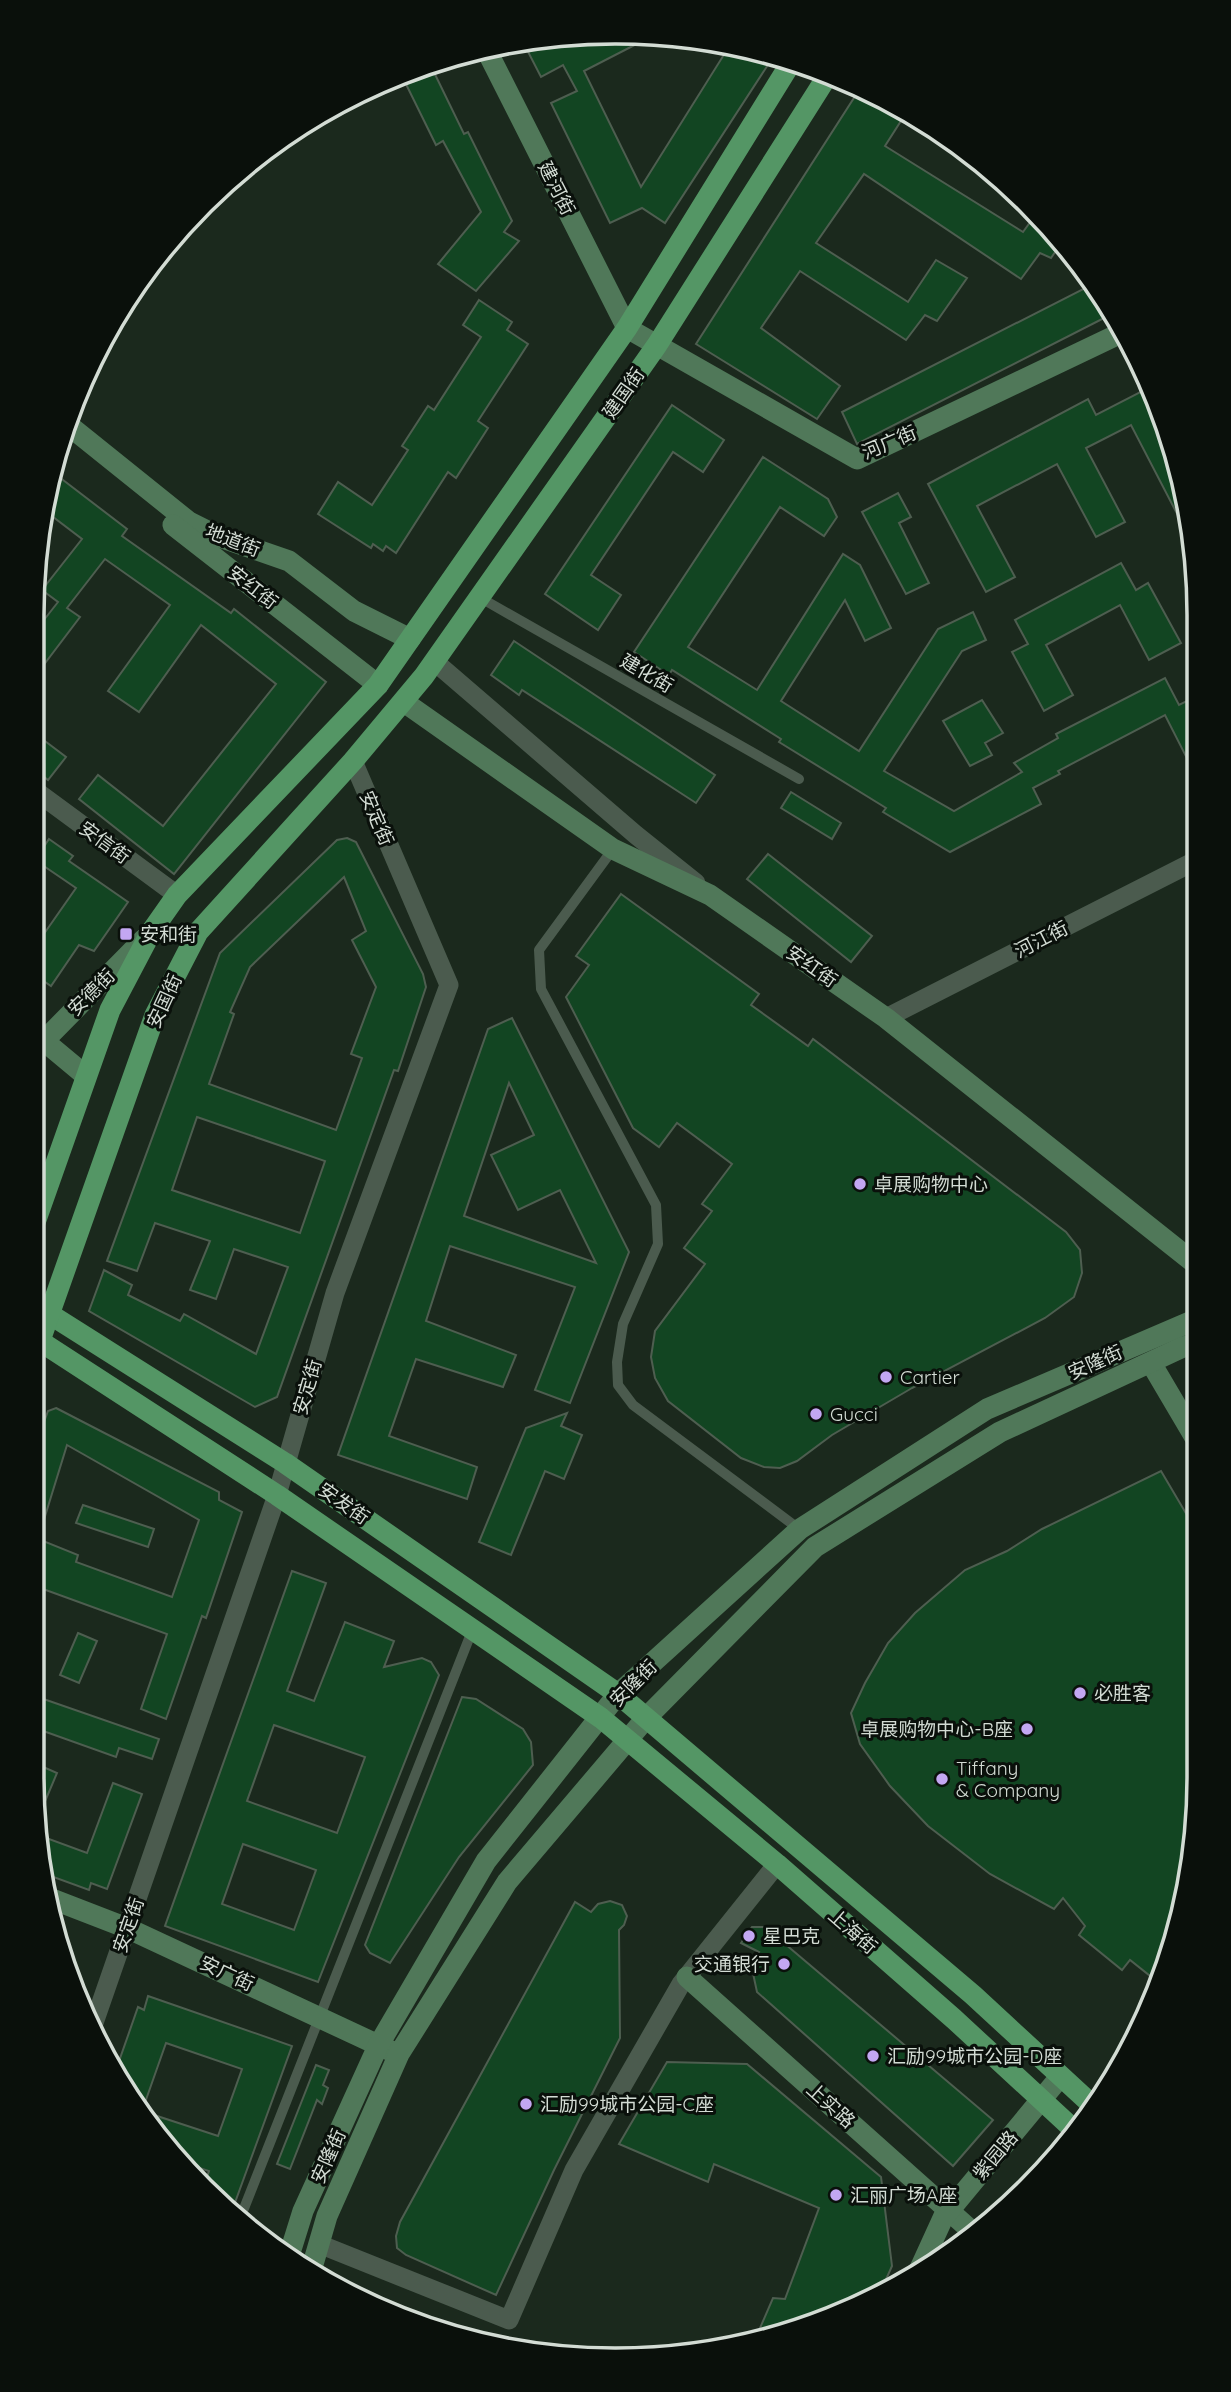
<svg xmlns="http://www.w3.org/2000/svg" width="1231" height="2392" font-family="Quicksand,'Noto Sans SC',sans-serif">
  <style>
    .building { fill: #124522; stroke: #4e5e50; stroke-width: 2; fill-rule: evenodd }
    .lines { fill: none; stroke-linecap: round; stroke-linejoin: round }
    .lane { stroke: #4b5b4e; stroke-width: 10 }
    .street { stroke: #4b5b4e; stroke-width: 19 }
    .secondary { stroke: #507859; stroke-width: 21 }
    .primary { stroke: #549665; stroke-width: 21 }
    .poi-dot { fill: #c3a7f2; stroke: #0a100b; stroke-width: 2.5 }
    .labels { text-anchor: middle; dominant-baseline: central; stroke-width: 6; stroke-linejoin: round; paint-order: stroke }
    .street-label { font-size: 19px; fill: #d3dcd4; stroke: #0a100b }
    .poi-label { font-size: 19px; fill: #d3dcd4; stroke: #0a100b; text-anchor: start }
    .rim { fill: none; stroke: #d3dcd4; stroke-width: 3.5 }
  </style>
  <rect width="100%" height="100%" fill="#1b291d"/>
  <g class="building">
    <path d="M658,33L584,71L641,187L730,45L775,54L665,223L642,208L610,223L551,103L577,91L563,65L541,77L522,40L556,36L561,46L582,35Z"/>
    <path d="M429,62L464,134L468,132L512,221L504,232L519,241L476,291L438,264L481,212L443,141L436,145L401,74Z"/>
    <path d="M861,87L874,92L906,113L885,146L1023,232L1036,214L1062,242L1051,258L1040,253L1021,279L864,174L816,243L908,302L936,260L967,278L937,321L925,315L906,340L800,271L761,328L840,386L817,419L696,344Z"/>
    <path d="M1093,284L1110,315L857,444L842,412Z"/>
    <path d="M479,300L512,322L507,330L528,344L478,421L488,428L456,478L448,472L396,553L386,546L383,551L373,544L371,548L318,514L338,482L372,505L408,450L402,446L428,406L434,410L481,337L463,325Z"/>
    <path d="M1152,386L1155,392L1192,529L1186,531L1131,425L1086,448L1125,522L1096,537L1057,464L977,506L1015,577L986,592L928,484L1088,399L1096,415Z"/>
    <path d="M672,405L724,440L703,472L673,452L591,575L621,595L598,630L545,594Z"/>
    <path d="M763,457L828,499L837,517L824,536L780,507L688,647L757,690L843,554L860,565L891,628L865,641L845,600L781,701L859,751L938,629L973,612L986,640L962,651L884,771L954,811L1022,772L1014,763L1058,738L1056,734L1165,678L1179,705L1195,697V774L1165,715L1058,771L1060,774L1033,788L1041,804L950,852L883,812L886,808L779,742L781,739L672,670L669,675L634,652Z"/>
    <path d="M50,470L127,529L122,536L231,613L234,609L326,682L174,874L79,799L98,775L163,826L276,684L201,625L139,712L108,691L170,605L105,559L67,608L80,617L33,679V634L58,602L42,590L82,539L44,510Z"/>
    <path d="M898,493L911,517L899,523L929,583L906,594L862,512Z"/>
    <path d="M1121,563L1136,590L1148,583L1181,643L1149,660L1120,605L1046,645L1073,695L1044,711L1012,652L1028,644L1015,620Z"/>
    <path d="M514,641L715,775L696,803L522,690L519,695L491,675Z"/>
    <path d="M982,700L1003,733L985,743L992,755L970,766L943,721Z"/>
    <path d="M33,732L66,757L48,780L33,768Z"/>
    <path d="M791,792L841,823L832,839L781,808Z"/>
    <path d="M347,838L356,842L423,974L426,987L398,1071L394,1070L277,1397L255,1407L89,1311L104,1270L132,1285L128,1295L180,1321L184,1314L256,1354L288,1267L234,1249L216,1299L190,1290L210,1241L155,1223L137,1271L107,1261L220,953L337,840ZM344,877L366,931L352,940L376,987L351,1054L362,1058L336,1130L209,1084L234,1014L230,1012L250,967ZM197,1117L325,1161L300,1233L172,1190Z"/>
    <path d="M49,839L73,856L69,861L128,902L94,951L79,945L51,986L32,973V951L76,888L35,860Z"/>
    <path d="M768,854L872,936L851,962L747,879Z"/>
    <path d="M621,894L759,994L751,1005L808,1046L813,1039L1066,1232L1080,1250L1082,1273L1074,1297L1045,1318L912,1388L832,1435L797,1461L780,1468L764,1467L741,1458L668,1401L655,1378L651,1357L655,1331L705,1264L684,1248L712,1211L702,1204L732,1164L677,1123L659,1147L633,1128L566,997L589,965L576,956Z"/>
    <path d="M512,1018L629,1252L570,1403L535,1390L575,1287L450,1246L426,1321L516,1355L503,1387L416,1359L389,1436L477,1467L467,1499L338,1455L488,1029ZM509,1083L534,1135L491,1155L518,1210L560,1190L596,1263L464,1216Z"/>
    <path d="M56,1408L219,1492V1500L242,1512L206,1618L202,1616L166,1719L141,1709L167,1634L32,1585V1455L48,1411ZM67,1445L199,1520L172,1597L76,1562L78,1555L38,1539Z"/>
    <path d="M567,1413L561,1426L582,1435L564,1479L545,1471L511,1555L479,1542L526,1428Z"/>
    <path d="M1161,1471L1197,1532L1198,1814L1179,1928L1159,1983L1130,1960L1122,1970L1079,1935L1085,1926L1063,1898L1054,1909L990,1874L928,1826L890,1786L860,1744L851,1713L865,1683L888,1643L915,1613L965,1570L1007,1551L1042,1529Z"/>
    <path d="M83,1505L154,1529L148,1547L76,1523Z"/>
    <path d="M292,1571L326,1583L287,1691L314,1701L345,1622L394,1641L384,1667L422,1658L431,1662L439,1675L318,1982L165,1926ZM274,1725L365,1757L337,1833L247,1801ZM243,1844L316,1870L294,1930L222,1904Z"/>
    <path d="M78,1633L97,1641L79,1683L60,1675Z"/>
    <path d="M32,1695L159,1739L152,1759L119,1748L116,1757L32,1727Z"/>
    <path d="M462,1697L476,1699L523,1729L531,1742L533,1765L459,1857L390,1963L370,1953L365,1945Z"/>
    <path d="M32,1762L57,1773L38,1818L32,1776Z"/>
    <path d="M113,1783L142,1794L107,1889L91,1883L89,1890L48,1875L41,1836L87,1853Z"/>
    <path d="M610,1901L622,1905L627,1916L624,1925L619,1930L620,2038L554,2170L496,2295L406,2255L397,2248L396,2236L400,2222L575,1902L591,1912L598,1904Z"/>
    <path d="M752,1927H765L993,2120L953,2166L757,1992L751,1964L759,1952L741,1943Z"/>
    <path d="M148,1996L292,2046L233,2208L205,2182L209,2171L185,2163L152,2132L117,2067L138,2007L144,2010ZM166,2043L242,2069L218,2136L142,2111Z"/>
    <path d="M667,2062L747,2064L881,2177L892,2266L879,2295L839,2316L757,2335L773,2298L785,2299L819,2208L714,2164L708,2182L619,2144Z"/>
    <path d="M316,2065L329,2070L323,2085L328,2088L322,2104L317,2100L290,2169L277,2164Z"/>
  </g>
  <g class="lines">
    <g class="lane">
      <path d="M479,597L799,779"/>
      <path d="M613,849L539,950L541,989L656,1205L658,1244L623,1324L617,1362L618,1385L633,1405L799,1529"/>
      <path d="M241,2216L472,1631"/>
    </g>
    <g class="street">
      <path d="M435,662L636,835L696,883"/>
      <path d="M33,789L177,895"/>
      <path d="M886,1018L1195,861"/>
      <path d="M94,2023L277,1495L335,1293L449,985L353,761"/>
      <path d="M319,2244L509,2320L574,2170L681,1984L777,1864"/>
    </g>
    <g class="secondary">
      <path d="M486,49L627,328L857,459L1121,333"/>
      <path d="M67,424L189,522L217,536L289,561L354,611L410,639"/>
      <path d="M173,525L378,685"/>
      <path d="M404,702L613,849L710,895L886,1018L1197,1265"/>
      <path d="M32,1031L86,1076"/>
      <path d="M32,1053L144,939"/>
      <path d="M1151,1363L1197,1441"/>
      <path d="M52,1899L127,1928L391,2051"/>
      <path d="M687,1977L975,2234"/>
      <path d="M288,2259L303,2211L378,2046L486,1861L618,1694L800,1529L987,1409L1197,1319"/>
      <path d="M311,2271L327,2216L399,2054L507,1882L647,1717L815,1547L1000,1432L1183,1347L1197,1343"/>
      <path d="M917,2275L943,2218L1060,2077"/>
    </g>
    <g class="primary">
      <path d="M32,1231L110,1010L151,932L177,895L378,685L627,328L792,61"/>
      <path d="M32,1303L285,1463L618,1694L973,1995L1090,2103"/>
      <path d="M32,1336L277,1495L601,1718L777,1864L954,2019L1072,2128"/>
      <path d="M32,1363L155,1015L198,932L353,761L424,676L657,345L828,75"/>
    </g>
  </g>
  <g class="poi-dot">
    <rect x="119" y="927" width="14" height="14" rx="3.5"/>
    <circle cx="860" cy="1184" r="7"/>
    <circle cx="886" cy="1377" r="7"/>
    <circle cx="816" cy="1414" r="7"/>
    <circle cx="1080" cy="1693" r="7"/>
    <circle cx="1027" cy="1729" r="7"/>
    <circle cx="942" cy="1779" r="7"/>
    <circle cx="749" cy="1936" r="7"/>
    <circle cx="784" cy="1964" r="7"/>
    <circle cx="873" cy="2056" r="7"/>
    <circle cx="526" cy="2104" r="7"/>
    <circle cx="836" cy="2195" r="7"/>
  </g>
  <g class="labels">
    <g class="street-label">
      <text transform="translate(557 188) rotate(63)">建河街</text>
      <text transform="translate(623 393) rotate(-55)">建国街</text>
      <text transform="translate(889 442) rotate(-23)">河广街</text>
      <text transform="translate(233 540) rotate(21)">地道街</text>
      <text transform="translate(253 587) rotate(38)">安红街</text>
      <text transform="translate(647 673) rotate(30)">建化街</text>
      <text transform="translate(377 818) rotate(67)">安定街</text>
      <text transform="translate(105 842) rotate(36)">安信街</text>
      <text transform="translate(1041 939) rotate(-27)">河江街</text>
      <text transform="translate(812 966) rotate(35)">安红街</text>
      <text transform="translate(91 992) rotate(-45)">安德街</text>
      <text transform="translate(164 1001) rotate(-65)">安国街</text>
      <text transform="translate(1095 1362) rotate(-24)">安隆街</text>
      <text transform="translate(307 1387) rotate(-74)">安定街</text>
      <text transform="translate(344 1503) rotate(35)">安发街</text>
      <text transform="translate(633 1683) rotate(-45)">安隆街</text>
      <text transform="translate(128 1925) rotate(-71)">安定街</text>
      <text transform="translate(853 1931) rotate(41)">上海街</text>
      <text transform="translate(227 1973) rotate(25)">安广街</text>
      <text transform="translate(831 2105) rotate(42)">上实路</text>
      <text transform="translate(995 2155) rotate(-50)">紫园路</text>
      <text transform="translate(328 2156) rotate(-66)">安隆街</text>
    </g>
    <g class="poi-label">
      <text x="140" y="934">安和街</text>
      <text x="874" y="1184">卓展购物中心</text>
      <text x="900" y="1377">Cartier</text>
      <text x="830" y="1414">Gucci</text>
      <text x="1094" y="1693">必胜客</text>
      <text x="1013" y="1729" text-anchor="end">卓展购物中心-B座</text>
      <text x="956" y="1768">Tiffany<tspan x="956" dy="22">&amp; Company</tspan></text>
      <text x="763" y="1936">星巴克</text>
      <text x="770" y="1964" text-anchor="end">交通银行</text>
      <text x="887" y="2056">汇励99城市公园-D座</text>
      <text x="540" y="2104">汇励99城市公园-C座</text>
      <text x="850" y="2195">汇丽广场A座</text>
    </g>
  </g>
  <path d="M0 0H1231V2392H0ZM615 44H616A571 571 0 0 1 1187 615V1777A571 571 0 0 1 616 2348H615A571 571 0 0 1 44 1777V615A571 571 0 0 1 615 44Z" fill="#0a100b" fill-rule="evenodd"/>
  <path class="rim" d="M615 44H616A571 571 0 0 1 1187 615V1777A571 571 0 0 1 616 2348H615A571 571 0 0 1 44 1777V615A571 571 0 0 1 615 44Z"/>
</svg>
